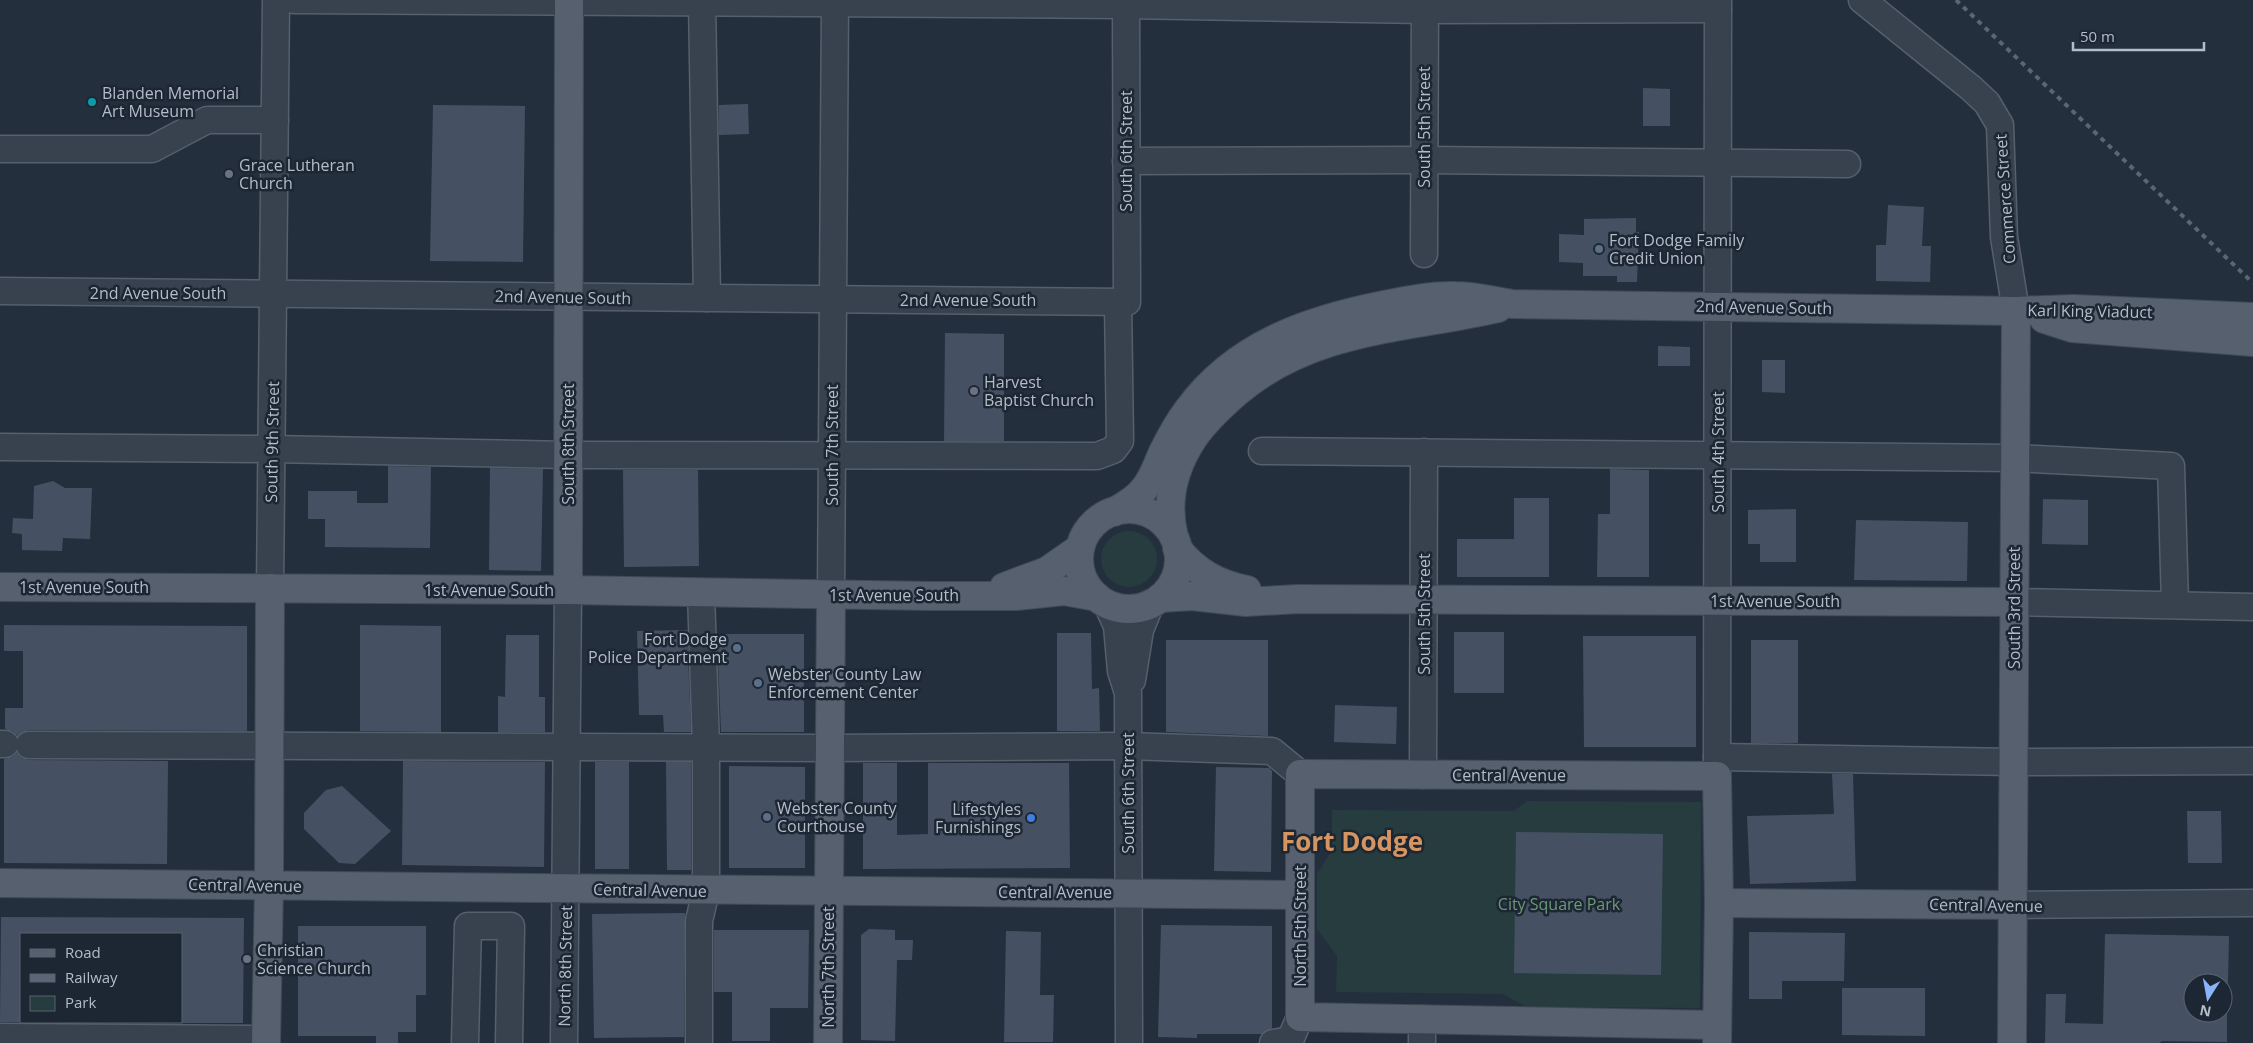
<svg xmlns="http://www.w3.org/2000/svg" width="2253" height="1043" font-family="'Open Sans',sans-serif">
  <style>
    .green { fill: #263c3f }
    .building { fill: #455162 }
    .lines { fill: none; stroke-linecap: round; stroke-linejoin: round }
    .minor-casing { stroke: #565f6c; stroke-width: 29 }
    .major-casing { stroke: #414a57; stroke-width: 30 }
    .minor { stroke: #38414e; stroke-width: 26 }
    .major { stroke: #56606e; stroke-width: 28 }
    .rail { stroke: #5a6575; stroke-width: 4; stroke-dasharray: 5 5; stroke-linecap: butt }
    .culture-dot { fill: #0f9aa8; stroke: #1d2633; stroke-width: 2 }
    .worship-dot { fill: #6b7280; stroke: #1d2633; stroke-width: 2 }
    .service-dot { fill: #5c6f8a; stroke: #1d2633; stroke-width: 2 }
    .shop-dot { fill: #3f7fe0; stroke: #1d2633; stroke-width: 2 }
    .labels { text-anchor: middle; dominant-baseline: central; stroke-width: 5; stroke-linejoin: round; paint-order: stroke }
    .poi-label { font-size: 16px; fill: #b4bcc9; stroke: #1d2633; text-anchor: start }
    .street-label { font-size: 16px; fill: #b4bcc9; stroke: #1d2633 }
    .park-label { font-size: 16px; fill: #6b9a76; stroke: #1d2633 }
    .town-label { font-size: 26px; font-weight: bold; fill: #d59563; stroke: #1d2633 }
  </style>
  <rect width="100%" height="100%" fill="#242f3e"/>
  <g class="green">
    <circle cx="1129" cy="559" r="28"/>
    <path d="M1527,801L1701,802L1700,1008L1526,1007L1503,994L1336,992L1337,956L1317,929V874L1332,850V810L1514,811Z"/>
  </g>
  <g class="building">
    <path d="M1643,88L1670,89V126H1643Z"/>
    <path d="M748,104L749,134L719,135V105Z"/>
    <path d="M433,105L525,106L523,262L430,261Z"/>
    <path d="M1888,205L1924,207L1922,246H1931L1930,282L1876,281V245H1886Z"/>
    <path d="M1636,218V232H1639L1637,282H1617V276H1583V263L1559,262V234L1584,235V219Z"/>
    <path d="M945,333L1004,334V441H944Z"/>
    <path d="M1658,346L1690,347V366H1658Z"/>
    <path d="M1762,360H1785V393L1762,392Z"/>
    <path d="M388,466L431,467L430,548L325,547V519H308V491H357V503H388Z"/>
    <path d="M490,468L543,469L541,571L489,570Z"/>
    <path d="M1610,469L1649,470V577H1597L1598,514H1610Z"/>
    <path d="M623,470H698L699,566L624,567Z"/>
    <path d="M53,481L65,488H92L90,539L63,538L62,551L22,550V534L12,533L13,518L33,519L34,486Z"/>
    <path d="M1514,498H1549V577H1457V539H1514Z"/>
    <path d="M2043,499L2088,500V545L2042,544Z"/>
    <path d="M1796,509V562H1760V544H1748V510Z"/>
    <path d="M1856,520L1968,522L1967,581L1854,580Z"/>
    <path d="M4,625L247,626V731L29,730L22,732L18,736L12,731L5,729V708H23V651H4Z"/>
    <path d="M360,625L441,626V732L360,731Z"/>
    <path d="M687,630L691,732H664L663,715H639L637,631Z"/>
    <rect x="1454" y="632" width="50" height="61"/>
    <path d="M1057,633H1091L1092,689L1099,688L1100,731H1057Z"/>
    <path d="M717,634H804V732H721Z"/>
    <path d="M506,635H539V697H545V732H498V696L505,697Z"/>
    <path d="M1583,636H1696V747H1584Z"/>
    <path d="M1166,640H1268V736L1166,732Z"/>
    <rect x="1751" y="640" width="47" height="103"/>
    <path d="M1335,705L1397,707L1396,744L1334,742Z"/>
    <path d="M17,753L22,758L29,760L168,761L167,864L4,863V759L12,757Z"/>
    <path d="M403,761L545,762L544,867L402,865Z"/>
    <rect x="595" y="762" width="34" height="107"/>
    <path d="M666,762H691V870H667Z"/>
    <path d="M863,763H897V835L928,834V763H1069L1070,868L863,869Z"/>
    <path d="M729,766L805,767V868H729Z"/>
    <path d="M1216,767L1269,768L1272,771L1271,872L1214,871Z"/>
    <path d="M1832,774H1853L1856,881L1750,884L1747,816L1834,814Z"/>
    <path d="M342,786L391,831L355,864L339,863L304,829V813L326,790Z"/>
    <path d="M2187,811H2221L2222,863H2188Z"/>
    <path d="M1516,832L1663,834L1661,975L1514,973Z"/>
    <path d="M685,913L684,1037L594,1038L592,914Z"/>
    <path d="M1,917L244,918L243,1023H181V934H21V1022H0Z"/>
    <path d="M1161,925L1272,926V1028L1262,1034H1197V1038L1158,1037Z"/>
    <path d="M298,926H426V995H416V1032H398V1043H376V1036H298Z"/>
    <path d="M869,929L895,930V940H913L912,960H897L895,1041L861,1040V935Z"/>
    <path d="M714,930H809L808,1008H770V1041H732V992H714Z"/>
    <path d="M1006,931L1041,932L1040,995H1054L1053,1042H1004Z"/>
    <path d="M1749,932L1845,933L1844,981H1782V999H1749Z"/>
    <path d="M2105,934L2229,936L2228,983H2193V1013H2227V1042L2162,1041L2159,1043H2045L2046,994H2066L2065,1023L2103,1024Z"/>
    <path d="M1842,988H1925V1036L1842,1035Z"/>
  </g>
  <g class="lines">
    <g class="minor-casing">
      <g id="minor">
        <path d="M294,0L1126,5L1425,10L1718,9"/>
        <path d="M702,0L707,298"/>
        <path d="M1862,0L1971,88L1987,103L2000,125L2004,237L2016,311"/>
        <path d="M0,149H152L207,120H275"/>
        <path d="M1126,161L1423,160L1847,164"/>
        <path d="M1424,254L1425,0"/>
        <path d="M0,291L1127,302L1126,0"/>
        <path d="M0,447L272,449L568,455L1097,456L1113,450L1120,441L1118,302"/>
        <path d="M1262,451L2015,458L2171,466L2175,604"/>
        <path d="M270,588L276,0"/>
        <path d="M831,595L835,0"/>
        <path d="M2014,602L2253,607"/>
        <path d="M1107,604L1117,626L1121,671L1128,693L1129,1043"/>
        <path d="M1132,680L1140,630L1151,603"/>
        <path d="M0,744H5"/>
        <path d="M29,745L830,748L1128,746L1272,751L1300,774"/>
        <path d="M1717,757L2013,762L2253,761"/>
        <path d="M1423,775L1424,452"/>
        <path d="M1717,776L1718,0"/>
        <path d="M2014,905L2253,903"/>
        <path d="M0,1037L266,1039"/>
        <path d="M465,1043L468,926H511L509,1043"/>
        <path d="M564,1043L568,590"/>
        <path d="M699,1043V921L706,891V747L701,593"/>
        <path d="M1273,1043L1285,1041L1291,1038L1300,1017"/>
        <path d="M1422,1043V1019"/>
      </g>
    </g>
    <g class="major-casing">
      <g id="major">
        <path d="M2044,319L2072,328L2253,342"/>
        <circle cx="1129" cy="559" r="50"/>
        <path d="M1114,512C1125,505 1136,500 1144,489C1153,479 1157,465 1163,452C1170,438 1178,423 1188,410C1235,345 1308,320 1384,305C1407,300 1432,295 1455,296C1474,296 1493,301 1512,304L2016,311L2074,309L2253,317"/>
        <path d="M1174,537C1165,502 1174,467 1194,437C1206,420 1220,407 1236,393C1312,328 1405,329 1498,308"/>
        <path d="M1177,548C1195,572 1218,584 1247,590"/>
        <path d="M0,587L568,590L929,596H1016L1064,591L1097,597"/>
        <path d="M1004,587L1047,571L1080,548"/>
        <path d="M568,590L569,0"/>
        <path d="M1160,598L1192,596L1246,602L1298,599L2014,602"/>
        <path d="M0,883L1300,895"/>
        <path d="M1719,903L2014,905"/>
        <path d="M266,1043L269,885L270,588"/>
        <path d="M828,1043L831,595"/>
        <path d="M1717,1043L1719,903L1717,776L1300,774V1017L1717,1025"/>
        <path d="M2012,1043L2016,311"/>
      </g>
    </g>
    <use href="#minor" class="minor"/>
    <use href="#major" class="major"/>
    <path class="rail" d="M1956,0L2253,283"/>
  </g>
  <circle class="culture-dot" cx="92" cy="102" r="5"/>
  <g class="worship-dot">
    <circle cx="229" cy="174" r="5"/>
    <circle cx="974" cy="391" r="5"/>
    <circle cx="247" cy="959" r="5"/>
  </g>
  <g class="service-dot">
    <circle cx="1599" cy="249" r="5"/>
    <circle cx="737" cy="648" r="5"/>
    <circle cx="758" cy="683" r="5"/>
    <circle cx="767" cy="817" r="5"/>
  </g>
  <circle class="shop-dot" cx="1031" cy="818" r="5"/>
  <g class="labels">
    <g class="poi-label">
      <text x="102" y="93">Blanden Memorial<tspan x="102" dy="18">Art Museum</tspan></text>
      <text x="239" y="165">Grace Lutheran<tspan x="239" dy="18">Church</tspan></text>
      <text x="1609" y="240">Fort Dodge Family<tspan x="1609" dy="18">Credit Union</tspan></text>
      <text x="984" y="382">Harvest<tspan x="984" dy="18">Baptist Church</tspan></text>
      <text x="727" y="639" text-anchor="end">Fort Dodge<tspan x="727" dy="18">Police Department</tspan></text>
      <text x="768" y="674">Webster County Law<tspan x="768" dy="18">Enforcement Center</tspan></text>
      <text x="777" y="808">Webster County<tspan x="777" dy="18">Courthouse</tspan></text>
      <text x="1021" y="809" text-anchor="end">Lifestyles<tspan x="1021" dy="18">Furnishings</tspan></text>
      <text x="257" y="950">Christian<tspan x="257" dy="18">Science Church</tspan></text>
    </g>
    <g class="street-label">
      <text transform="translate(1424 127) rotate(-90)">South 5th Street</text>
      <text transform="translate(1126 151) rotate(-90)">South 6th Street</text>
      <text transform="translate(2005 199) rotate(-94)">Commerce Street</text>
      <text x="158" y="293">2nd Avenue South</text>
      <text transform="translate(563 297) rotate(1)">2nd Avenue South</text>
      <text x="968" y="300">2nd Avenue South</text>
      <text transform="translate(1764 307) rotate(1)">2nd Avenue South</text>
      <text transform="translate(2090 311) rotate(1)">Karl King Viaduct</text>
      <text transform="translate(272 442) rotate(-89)">South 9th Street</text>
      <text transform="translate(568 444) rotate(-90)">South 8th Street</text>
      <text transform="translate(832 445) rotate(-90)">South 7th Street</text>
      <text transform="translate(1718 452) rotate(-90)">South 4th Street</text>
      <text x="84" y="587">1st Avenue South</text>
      <text x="489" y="590">1st Avenue South</text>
      <text x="894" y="595">1st Avenue South</text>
      <text x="1775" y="601">1st Avenue South</text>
      <text transform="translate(2014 608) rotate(-90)">South 3rd Street</text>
      <text transform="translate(1424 614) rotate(-90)">South 5th Street</text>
      <text x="1509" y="775">Central Avenue</text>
      <text transform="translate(1128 793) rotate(-90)">South 6th Street</text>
      <text transform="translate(245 885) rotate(1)">Central Avenue</text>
      <text transform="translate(650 890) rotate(1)">Central Avenue</text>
      <text x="1055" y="892">Central Avenue</text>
      <text transform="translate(1986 905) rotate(1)">Central Avenue</text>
      <text transform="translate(1300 926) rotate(-90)">North 5th Street</text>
      <text transform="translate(565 966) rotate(-89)">North 8th Street</text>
      <text transform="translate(828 967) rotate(-90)">North 7th Street</text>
    </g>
    <g class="park-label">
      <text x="1559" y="904">City Square Park</text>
    </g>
    <g class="town-label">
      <text x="1352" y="841">Fort Dodge</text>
    </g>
  </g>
  <rect x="20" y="933" width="162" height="90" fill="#1d2633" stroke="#59626f"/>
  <rect x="30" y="949" width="25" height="8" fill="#56606e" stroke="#59626f"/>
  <text x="65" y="958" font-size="15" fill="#b4bcc9">Road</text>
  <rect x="30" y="974" width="25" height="8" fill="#5a6575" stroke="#59626f"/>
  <text x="65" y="983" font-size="15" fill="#b4bcc9">Railway</text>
  <rect x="30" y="996" width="25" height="15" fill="#263c3f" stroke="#59626f"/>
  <text x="65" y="1008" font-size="15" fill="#b4bcc9">Park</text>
  <g transform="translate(2208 998) rotate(191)"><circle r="24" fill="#1d2633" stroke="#59626f"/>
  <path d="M0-4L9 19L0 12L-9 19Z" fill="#8ab4f8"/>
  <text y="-8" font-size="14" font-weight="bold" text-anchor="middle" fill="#b4bcc9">N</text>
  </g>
  <path d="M2073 42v8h131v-8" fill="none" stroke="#b4bcc9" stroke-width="2.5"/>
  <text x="2080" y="42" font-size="15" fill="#b4bcc9" stroke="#1d2633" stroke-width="4" paint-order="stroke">50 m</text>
</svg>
